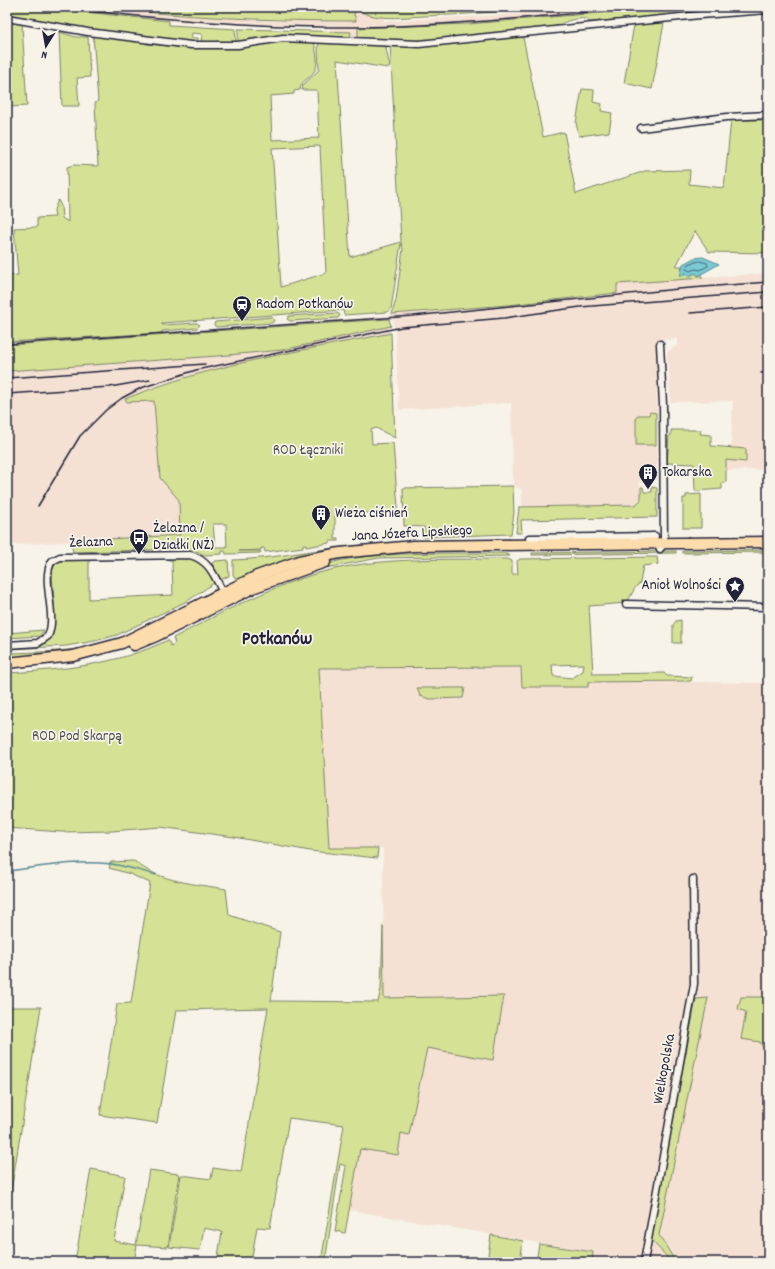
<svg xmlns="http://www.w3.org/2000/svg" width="775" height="1269" font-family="Dekko,sans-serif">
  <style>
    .built { fill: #f4e1d3 }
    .green { fill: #d5e295; stroke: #7c8268; fill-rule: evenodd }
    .water { fill: #79cad3; stroke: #568796 }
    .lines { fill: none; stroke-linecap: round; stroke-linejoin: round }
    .shore { stroke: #456578; stroke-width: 1 }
    .stream { stroke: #568796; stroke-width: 1.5 }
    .minor-casing { stroke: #22223b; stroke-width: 9 }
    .primary-casing { stroke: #22223b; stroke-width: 13 }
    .minor { stroke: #f7f3e8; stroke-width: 6 }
    .primary { stroke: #fcdcac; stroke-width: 10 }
    .rail { stroke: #22223b; stroke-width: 1.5 }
    .labels { text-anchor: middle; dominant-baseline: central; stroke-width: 3.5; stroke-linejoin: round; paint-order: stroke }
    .poi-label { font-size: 15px; fill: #22223b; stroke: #f7f3e8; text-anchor: start }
    .park-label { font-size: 15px; fill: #4f5252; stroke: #f7f3e8 }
    .street-label { font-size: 15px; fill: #22223b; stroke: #f7f3e8 }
    .district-label { font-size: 19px; font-weight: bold; fill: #22223b; stroke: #f7f3e8 }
  </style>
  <rect width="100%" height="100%" fill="#f7f3e8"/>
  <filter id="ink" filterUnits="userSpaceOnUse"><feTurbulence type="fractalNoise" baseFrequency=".025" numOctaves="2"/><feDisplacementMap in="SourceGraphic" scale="8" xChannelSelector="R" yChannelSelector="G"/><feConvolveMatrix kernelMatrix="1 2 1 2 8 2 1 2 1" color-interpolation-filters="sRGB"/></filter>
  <g filter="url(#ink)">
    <g class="built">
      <path d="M36,7H96L170,15L279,21L354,16L353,12H355L384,18V21L471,17L552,11V9L571,7H671L468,24L359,28L358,36H352L351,32H330V28L198,23L125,18Z"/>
      <path d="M768,273V469L726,471V460L746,462L731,448L733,401L670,402L669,363H667V352L677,345V339L658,340L657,480L639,481L642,500H639L635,505L522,507V489L513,486L511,403L399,410L395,331L392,314L508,305L617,294V284Z"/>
      <path d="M389,316V319L7,345V342L162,333Z"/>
      <path d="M391,326V333L217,368L158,385L125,399L127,402L154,401L160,478L179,500L180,535L7,545V371L217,356L283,350Z"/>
      <path d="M521,667V687L588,686V682L617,681L768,683V997H741L739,1010L746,1011L760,1042L768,1056V1262H648L637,1260L636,1262H592L593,1252L349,1210L360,1148L398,1155L401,1133L409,1135L427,1048L504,997L384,998L383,848H329L319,668Z"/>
    </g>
    <g class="green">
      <path d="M7,7H36L169,21V25L235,29L236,42L201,43L202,34L192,33L191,38H198V42C134,39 69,28 7,15Z"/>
      <path d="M96,7H355L354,16H355L356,21C269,21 182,17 96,7Z"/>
      <path d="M358,7H571L545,11L544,8C504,11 465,15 425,16C403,17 379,21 359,11Z"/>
      <path d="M670,7H768L589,22L587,19C572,17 564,23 551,28L415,41L363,38L358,36V28L468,24Z"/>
      <path d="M7,21L22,24L27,106L9,107Z"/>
      <path d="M664,23L652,89L624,83L634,25Z"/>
      <path d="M238,29L351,32L350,38L282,35L238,43Z"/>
      <path d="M59,32L76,37H88L90,77L77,78L79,106H62Z"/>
      <path d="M93,35L146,42V44C182,47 220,52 256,45C264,44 272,41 280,40V43L284,40L314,42C316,51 320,66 313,73C308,80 300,81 300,90L294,91V94L270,96L272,140L319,138L317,90H302L303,85L319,70L318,46L320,42L385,44L390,67L388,68L337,60L350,257L401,242L390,44L408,47L523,37L543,137L564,132L576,194L645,171L690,170L689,184L724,188L731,120H768V253L709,252L695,231L676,266H682L681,268L686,273H696L698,276L701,275L703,278L617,284V293L508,305L392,314L396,300L403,249L401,243L391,309L388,312L344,315L343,310L162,323V325L197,323L200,325L197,328L162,331V333L7,342V276L18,275L14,228L37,227V218L55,217L54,210L58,200L61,206L62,218L68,222L67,167L74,165L98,166L95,103L98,101ZM320,146L326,273L281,287L272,148Z"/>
      <path d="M582,89L594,90L593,102L602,104L601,111L612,113L609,132L579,136L576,123Z"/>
      <path d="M337,313L340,315L338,318L290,321L287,319L289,316Z"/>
      <path d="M272,317L274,321L272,323L216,327L214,325L215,322Z"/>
      <path d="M389,319L391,326L283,350L217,356L7,371V345Z"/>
      <path d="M391,333L395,438L376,428L371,430L372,444L393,443L398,508L394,511L352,514L335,512V539H339V541H329V543L306,547V544H303V547L265,552L264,548H261V550L239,551H260L261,553L226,554L225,551H222V554L204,555L196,551L185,549L73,552L71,541L180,535L179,500L160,478L154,401L127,402L125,399C209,364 302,351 391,333ZM213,524H226L227,547H215Z"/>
      <path d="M650,412L656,413V445H636V418L638,415H649Z"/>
      <path d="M671,430H701L700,434L711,435V446L746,449V462L726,460V482L722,483V489L695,491L694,464L667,463L669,436L671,435Z"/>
      <path d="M513,486L514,513L511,534L424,537V527L404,526L403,488Z"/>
      <path d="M641,487H643L644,492H652V487L657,488V517L521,520L522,533H516L519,507L635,505L641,500Z"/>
      <path d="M701,494V528H683V498H686V495Z"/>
      <path d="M510,539L508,542L390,545L266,567L237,580L233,575V560C270,559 305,551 342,547C398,541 454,540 510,539Z"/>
      <path d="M768,550V552L682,553V551Z"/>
      <path d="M676,551V553L532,555V553Z"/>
      <path d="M504,553L510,556L379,558L315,570C343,549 464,554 504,553Z"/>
      <path d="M168,557C195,557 202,559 214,583L189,600L117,635L95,641L66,646L12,649C21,646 33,649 43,645C61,637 52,589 52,571L55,563L67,560H89V599L173,595L172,560H168Z"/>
      <path d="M657,557L658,564L643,566L640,583C633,588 632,596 626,603L589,606L593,674L664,673L667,676L692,677L691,681L588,682V687H522L521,667L319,668L329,848H378L377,858L310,851L234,837L160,827L112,831L61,832L7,828V673C62,670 117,665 168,640L171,646L175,643L173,638C219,614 265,589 315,574C377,556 444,560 508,559L512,561V574H518L517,561L520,559ZM584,664L583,671L572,678L553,676L552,665Z"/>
      <path d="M228,560L229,576L220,580L212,563L215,561Z"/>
      <path d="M215,589L212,594C185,609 158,626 130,637C91,654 49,658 7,660V651L11,653C35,652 58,652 82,648C129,640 176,615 215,589Z"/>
      <path d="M681,620V643H673V625L676,621Z"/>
      <path d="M44,630L40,636L7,638V633Z"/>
      <path d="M417,688H465L463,698L430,699L420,696Z"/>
      <path d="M134,861C159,882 196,884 226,889L229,915L280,932L271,1001L378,1002L381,989L383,926L384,998L504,996L493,1060L427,1048L409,1135L401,1133L398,1155L360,1149L345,1233L335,1231L346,1166L340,1164L325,1262H321L344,1125L289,1118L270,1228L257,1227L251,1262H217L222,1232L204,1228L200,1250L169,1247L181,1175L211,1179L213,1168L241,1172L268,1008L176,1010L157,1123L100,1115L117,1004L131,1003L150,883L130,874L109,868L111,862Z"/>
      <path d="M741,997H768V1056L760,1042L741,1039L746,1012L738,1009Z"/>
      <path d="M708,998L659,1235L675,1261H671L652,1241L651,1237L696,999Z"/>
      <path d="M7,1007H41L7,1216Z"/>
      <path d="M91,1169L125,1176L114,1241L136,1245L149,1170L179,1174L168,1247L137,1245L134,1262H75Z"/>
      <path d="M491,1235L523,1241L520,1262H487Z"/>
      <path d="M539,1244L593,1252L592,1262H536Z"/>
    </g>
    <path class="water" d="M703,257L719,264L698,276L695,273L688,277L686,273L680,277L683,264L694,258Z"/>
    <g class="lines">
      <path class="shore" d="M700,261L707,263L708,266L700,270L695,269L690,271L686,269L689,264Z"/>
      <path class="stream" d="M7,871C41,867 76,860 111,864C126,866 141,871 156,875"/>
      <g class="minor-casing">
        <g id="minor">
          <path d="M7,18L88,32L191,45H238L283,38L419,44L700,15L768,10"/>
          <path d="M641,128L727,117L768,115"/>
          <path d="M529,538L655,536"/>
          <path d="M660,549L664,544L663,405L660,344"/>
          <path d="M626,604L768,607"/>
          <path d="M7,645L38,643L48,636C58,614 40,580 52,561L60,557L190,555C210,560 216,579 224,595"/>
          <path d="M644,1262L694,984L693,879"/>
        </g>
      </g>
      <g class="primary-casing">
        <g id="primary">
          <path d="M134,645L156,636L255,587L325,562"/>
          <path d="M7,663L73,656L122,643L257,576L299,561L340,553L413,546L768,542"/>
        </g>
      </g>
      <use href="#minor" class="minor"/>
      <use href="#primary" class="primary"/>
      <g class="rail">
        <path d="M54,7C155,19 256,28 358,27C455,26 552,15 648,7"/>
        <path d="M690,313L768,307"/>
        <path d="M7,344L413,316L678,289L768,282"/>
        <path d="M761,373L768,372"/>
        <path d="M7,378L205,364"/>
        <path d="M7,394L110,387L150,380"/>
        <path d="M38,506L80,436L106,410L122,398L141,388L196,370L402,327L504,318L580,307L768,292"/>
      </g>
    </g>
  </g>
  <defs>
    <g id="station-pin" transform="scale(1)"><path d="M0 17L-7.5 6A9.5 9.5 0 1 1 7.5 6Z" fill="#22223b" stroke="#f7f3e8"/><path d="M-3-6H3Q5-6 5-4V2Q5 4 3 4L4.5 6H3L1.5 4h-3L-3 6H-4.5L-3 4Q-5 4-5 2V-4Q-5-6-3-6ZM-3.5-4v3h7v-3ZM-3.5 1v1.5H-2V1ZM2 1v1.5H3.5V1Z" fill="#fff"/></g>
    <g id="building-pin" transform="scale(1)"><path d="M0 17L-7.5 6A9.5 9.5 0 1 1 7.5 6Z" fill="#22223b" stroke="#f7f3e8"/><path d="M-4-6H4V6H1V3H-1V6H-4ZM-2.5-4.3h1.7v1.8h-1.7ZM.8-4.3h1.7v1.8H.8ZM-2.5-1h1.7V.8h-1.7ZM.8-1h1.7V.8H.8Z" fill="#fff"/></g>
    <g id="bus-pin" transform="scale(1)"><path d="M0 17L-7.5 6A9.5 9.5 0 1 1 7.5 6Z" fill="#22223b" stroke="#f7f3e8"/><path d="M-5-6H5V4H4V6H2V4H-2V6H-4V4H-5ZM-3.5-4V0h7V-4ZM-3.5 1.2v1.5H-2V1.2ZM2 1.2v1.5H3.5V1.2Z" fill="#fff"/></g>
    <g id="sight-pin" transform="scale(1)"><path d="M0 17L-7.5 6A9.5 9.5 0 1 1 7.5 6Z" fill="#22223b" stroke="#f7f3e8"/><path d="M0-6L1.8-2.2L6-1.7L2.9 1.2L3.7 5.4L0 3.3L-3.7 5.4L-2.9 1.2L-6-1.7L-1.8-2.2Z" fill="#fff"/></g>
  </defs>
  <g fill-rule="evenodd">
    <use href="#station-pin" x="242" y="305"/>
    <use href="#building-pin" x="648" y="473"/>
    <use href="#building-pin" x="321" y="514"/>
    <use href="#bus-pin" x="139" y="538"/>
    <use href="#sight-pin" x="735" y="586"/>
  </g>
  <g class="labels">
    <g class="poi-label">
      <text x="256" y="305">Radom Potkanów</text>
      <text x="662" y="473">Tokarska</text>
      <text x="335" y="514">Wieża ciśnień</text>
      <text x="153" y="529">Żelazna /<tspan x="153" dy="17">Działki (NŻ)</tspan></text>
      <text x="721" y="586" text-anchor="end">Anioł Wolności</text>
    </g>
    <g class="park-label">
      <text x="308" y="451">ROD Łączniki</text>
      <text x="77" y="737">ROD Pod Skarpą</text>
    </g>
    <g class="street-label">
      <text transform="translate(412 534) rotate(-3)">Jana Józefa Lipskiego</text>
      <text transform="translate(91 543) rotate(-2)">Żelazna</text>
      <text transform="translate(665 1069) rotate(-80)">Wielkopolska</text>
    </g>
    <g class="district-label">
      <text x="277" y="640">Potkanów</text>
    </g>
  </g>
  <rect width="775" height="1269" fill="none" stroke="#f7f3e8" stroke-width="24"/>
  <rect x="12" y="12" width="751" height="1245" fill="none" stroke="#22223b" stroke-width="1.5" filter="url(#ink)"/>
  <g transform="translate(46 46) rotate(191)" stroke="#f7f3e8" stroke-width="3" paint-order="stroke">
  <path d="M0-3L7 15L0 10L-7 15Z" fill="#22223b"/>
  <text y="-6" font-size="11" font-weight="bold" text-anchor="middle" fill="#22223b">N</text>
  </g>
</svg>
